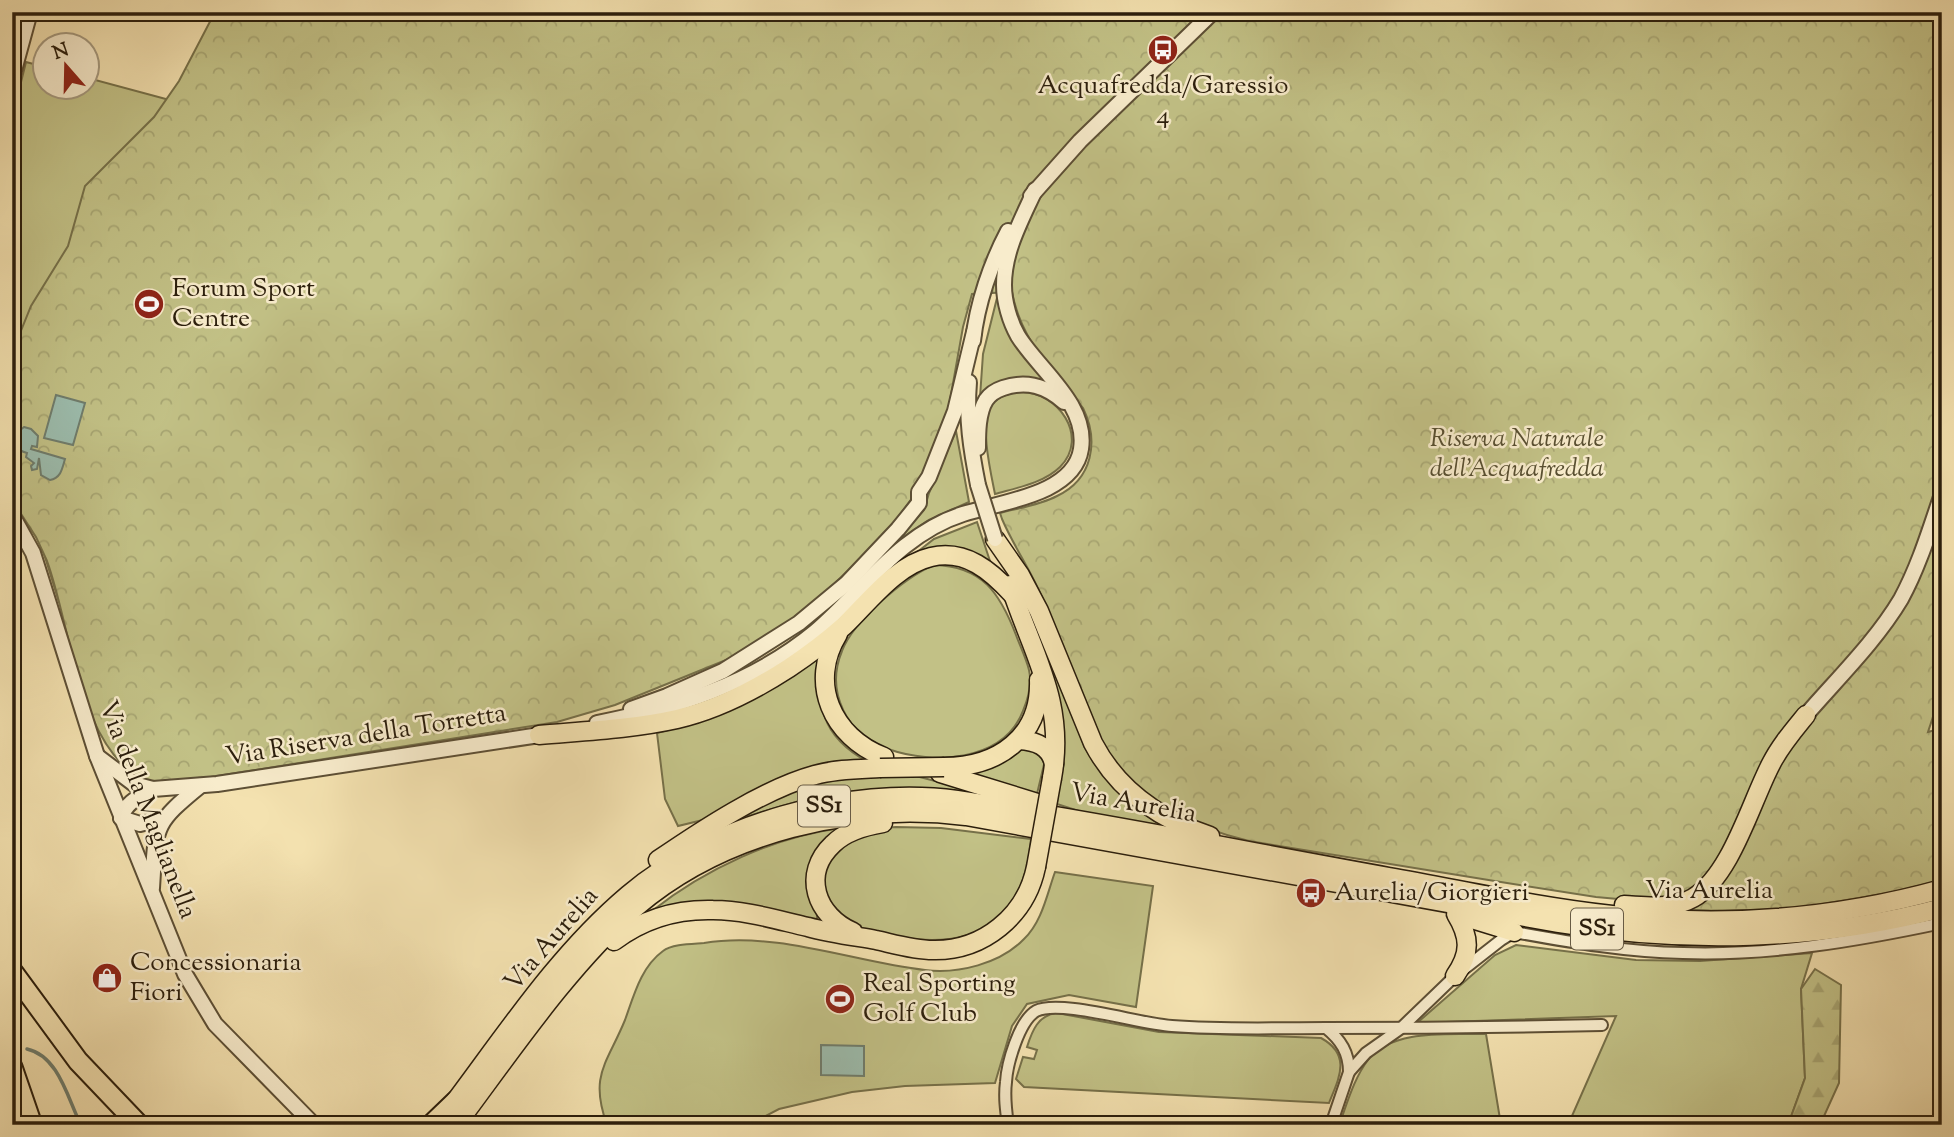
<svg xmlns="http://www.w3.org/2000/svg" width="1954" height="1137" font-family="'Sorts Mill Goudy',serif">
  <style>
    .grass { fill: #c2c186; stroke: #767049; stroke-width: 2 }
    .forest { fill: url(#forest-firs); stroke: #767049; stroke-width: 2 }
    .park { fill: url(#park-crowns); stroke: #767049; stroke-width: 2 }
    .water { fill: #9cbdae; stroke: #6f7d6d; stroke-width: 2 }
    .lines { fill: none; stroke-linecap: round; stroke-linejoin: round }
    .stream { stroke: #6f7d6d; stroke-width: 3.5 }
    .minor-casing { stroke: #5d4f35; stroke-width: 14 }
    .tertiary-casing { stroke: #5d4f35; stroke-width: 18 }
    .trunk-casing { stroke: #2b1e0c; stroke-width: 21 }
    .motorway-casing { stroke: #2b1e0c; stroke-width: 23 }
    .minor { stroke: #f8eccc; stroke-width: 10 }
    .tertiary { stroke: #f8eccc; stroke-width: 14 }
    .trunk { stroke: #f4e2b0; stroke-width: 18 }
    .motorway { stroke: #f4e2b0; stroke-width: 19 }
    .tertiary-bridge-casing { stroke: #5d4f35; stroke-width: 18; stroke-linecap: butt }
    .trunk-bridge-casing { stroke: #2b1e0c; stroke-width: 21; stroke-linecap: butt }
    .tertiary-bridge { stroke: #f8eccc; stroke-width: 14 }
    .trunk-bridge { stroke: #f4e2b0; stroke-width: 18 }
    .labels { text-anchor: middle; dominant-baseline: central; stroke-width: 5; stroke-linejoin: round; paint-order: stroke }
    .shield { fill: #f8eccc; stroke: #685c46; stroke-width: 2 }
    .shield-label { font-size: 24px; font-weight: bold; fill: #2b1e0c }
    .poi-label { font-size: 26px; fill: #2b1e0c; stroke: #f8eccc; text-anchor: start }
    .park-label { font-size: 26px; font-style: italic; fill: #584f31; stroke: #f8eccc }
    .street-label { font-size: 26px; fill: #2b1e0c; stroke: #f8eccc }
  </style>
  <defs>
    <pattern id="forest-firs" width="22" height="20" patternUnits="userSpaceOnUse" patternTransform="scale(1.75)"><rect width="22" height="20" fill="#c2c186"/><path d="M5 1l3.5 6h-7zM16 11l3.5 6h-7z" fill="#a7a572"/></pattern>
    <pattern id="park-crowns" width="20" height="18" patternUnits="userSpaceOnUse" patternTransform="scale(1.75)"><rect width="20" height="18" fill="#c2c186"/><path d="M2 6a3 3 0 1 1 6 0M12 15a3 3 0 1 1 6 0" fill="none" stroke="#a7a572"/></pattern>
  </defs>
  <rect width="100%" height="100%" fill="#f4e2b0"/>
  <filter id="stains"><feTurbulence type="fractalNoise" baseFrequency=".00286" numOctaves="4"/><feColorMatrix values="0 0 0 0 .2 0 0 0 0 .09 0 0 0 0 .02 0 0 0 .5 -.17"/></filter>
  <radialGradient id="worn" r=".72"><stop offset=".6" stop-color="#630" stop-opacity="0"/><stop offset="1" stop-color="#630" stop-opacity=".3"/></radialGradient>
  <g class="grass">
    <path d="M26,62L45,67L46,88H88V78L177,102L80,598L59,602L41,544L12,502V118Z"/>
    <path d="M997,298L1005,323L1043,377L1041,380C1019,377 994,379 980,397L983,354Z"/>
    <path d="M1020,392C1058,391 1090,437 1060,467C1044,483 1016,488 995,494C991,474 979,423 991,406C997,397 1009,393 1020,392Z"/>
    <path d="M956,431L969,502L929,520L896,542L924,510L929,493Z"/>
    <path d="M977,522L991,564L911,557L934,539Z"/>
    <path d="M934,565C982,566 1000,593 1016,635C1020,646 1026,658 1029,670C1032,683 1028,699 1023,711C1003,762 933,765 888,749C847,735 825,692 842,651C853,621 905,577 934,565Z"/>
    <path d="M1048,650L1085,748C1105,782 1132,809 1166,828L1091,815L1057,804C1064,743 1065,711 1046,651Z"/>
    <path d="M821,654C818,706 819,735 868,762L711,818L678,826L665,799L657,733L693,723Z"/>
    <path d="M1026,747L1046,756L1037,794L967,773Z"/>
    <path d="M908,774L978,792C922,788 866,786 811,798C787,804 763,812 739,819C765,802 796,784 827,779C853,774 882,776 908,774Z"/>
    <path d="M896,827L941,828L1031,839C1025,917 980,949 904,938C889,936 871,933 856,928C847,924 838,916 830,910L821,873L840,844L881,828Z"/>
    <path d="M841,828C789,865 818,873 817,920L796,915L682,905L652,911C705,869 774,837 841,828Z"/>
    <path d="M1055,872L1153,886L1136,1007L1069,995L1027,1004L1012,1026L995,1083L905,1086L852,1092L779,1109L748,1125H607C589,1075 607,1064 625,1020C634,995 641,967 663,951C672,944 692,944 704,943C778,931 853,962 925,970C958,974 1000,964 1024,939C1042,922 1047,894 1055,872Z"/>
    <path d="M1516,945L1636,960L1700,961L1812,953L1801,989L1805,1078L1788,1125H1568L1616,1016L1417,1023L1495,955Z"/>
    <path d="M1057,1013L1159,1032L1321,1038C1352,1055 1339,1078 1329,1103L1024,1087L1016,1079L1023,1057L1034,1059L1037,1050L1027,1047C1032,1031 1038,1015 1057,1013Z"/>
    <path d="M1486,1034L1501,1125H1339C1347,1104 1354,1078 1368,1060C1393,1028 1449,1035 1486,1034Z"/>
  </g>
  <path class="forest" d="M1815,969L1841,985L1839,1083L1820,1125H1788L1805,1078L1801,989Z"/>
  <path class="park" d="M215,12H1942V668L1935,683C1941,699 1933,716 1928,732L1942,728V880L1894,892L1805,907L1757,912L1689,910L1651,902L1596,897L1507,883L1249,841C1199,829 1138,803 1110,758C1078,708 1064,648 1041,595C1030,569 1013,545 1002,519L1000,513C1019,508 1040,505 1057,496C1093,479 1099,441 1083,408C1053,370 1021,341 1012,292L972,294L963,327L946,423L912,498L884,537L804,612L731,658L615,705L557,722L167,784C161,783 152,784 146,781C78,750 71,625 47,561L36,537L12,500V353L31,306L68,246L85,186L154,117L179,81Z"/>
  <g class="water">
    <path d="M56,395L85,403L73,445L44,438Z"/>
    <path d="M24,427L31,429L38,436L37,447L32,446L31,449L65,459C62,469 61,478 50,480L41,475L39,458L37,469L32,470L31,466L34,463L26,457L27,453C17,450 12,446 14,435Z"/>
    <path d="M821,1045L864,1046V1076L821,1075Z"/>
  </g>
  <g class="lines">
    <path class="stream" d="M27,1049C59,1056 68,1100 81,1125"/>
    <g class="minor-casing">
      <g id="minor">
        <path d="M1326,1028C1341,1040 1349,1053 1349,1072L1331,1125"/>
        <path d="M1349,1072L1366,1053L1400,1029L1455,976L1501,940L1514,932C1570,942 1626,952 1683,953C1770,956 1857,941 1942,923"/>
        <path d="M1008,1125C1006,1111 1004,1097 1006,1082C1007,1064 1019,1021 1036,1011C1060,999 1140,1024 1172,1026C1223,1030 1274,1028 1326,1028C1418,1028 1510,1027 1602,1025"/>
      </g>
    </g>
    <g class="tertiary-casing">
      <g id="tertiary">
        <path d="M12,78L30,12"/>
        <path d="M1031,196L1080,141L1213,12"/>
        <path d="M973,341C977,304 991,263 1008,231"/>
        <path d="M969,382C966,418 971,450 978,485"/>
        <path d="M978,448C978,433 978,413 986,400C990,394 997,390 1003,388C1027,380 1046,386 1064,402"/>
        <path d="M12,515L33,553L97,756L185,974L215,1024L314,1125"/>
        <path d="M631,709L667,696L723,671L799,623L846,584L898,529L919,503V492L929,477L955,411L974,332"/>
        <path d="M1806,715C1838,678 1876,641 1901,599C1919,566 1930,529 1942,494"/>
        <path d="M597,723C675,708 752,684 815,632C863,591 900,534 963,514C1000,502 1074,495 1081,449C1088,404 1039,370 1018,336C1010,322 1004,302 1004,285C1004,251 1021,221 1035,190"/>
        <path d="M97,756L134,784L153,789L217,784L546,734"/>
        <path d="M121,818C126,802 139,797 153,789"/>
        <path d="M121,818L140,824L164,818"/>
        <path d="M152,888C156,827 152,825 200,786"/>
      </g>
    </g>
    <g class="trunk-casing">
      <g id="trunk">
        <path d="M995,539L1020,575L1039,611L1093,743C1118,791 1159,819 1210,836"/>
        <path d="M1010,585C1032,653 1066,702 1052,778"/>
        <path d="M838,634C808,683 832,737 884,757"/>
        <path d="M539,735C585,731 632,729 677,719C716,710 755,690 789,668C807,656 827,641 844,626C869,602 896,565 931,557C966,549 991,571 1013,595"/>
        <path d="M1019,740C1036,741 1050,746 1054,764"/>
        <path d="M944,767C998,767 1041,737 1039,680"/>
        <path d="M940,773L1044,805"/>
        <path d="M658,860C702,830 764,789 815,775C836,769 859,769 880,768"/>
        <path d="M1624,905C1647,906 1672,910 1693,898C1731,876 1751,802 1771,764C1780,746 1793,731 1806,715"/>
        <path d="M1462,916L1514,932"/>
        <path d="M853,932C816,916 801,874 833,844C846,831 865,826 883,823"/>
        <path d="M614,941C643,919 677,909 713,910C745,910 777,920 808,927C830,933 853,936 876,940C894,944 914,950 933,950C983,951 1026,916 1036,867"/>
        <path d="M1455,976C1471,953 1470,937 1456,914"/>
        <path d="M448,1111C504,1037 557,955 628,895C712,824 849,785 957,800C1101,822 1245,851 1389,877C1463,890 1537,907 1612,915C1723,927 1834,919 1942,889"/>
        <path d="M456,1125C510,1053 569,965 636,907C724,832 853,802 966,816L1558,923C1685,944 1818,941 1942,908"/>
      </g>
    </g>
    <g class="motorway-casing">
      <g id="motorway">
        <path d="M12,971L78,1061L139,1125"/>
        <path d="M12,1067L32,1125"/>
        <path d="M431,1125L456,1101"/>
      </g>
    </g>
    <use href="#minor" class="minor"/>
    <use href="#tertiary" class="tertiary"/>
    <use href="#trunk" class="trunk"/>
    <use href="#motorway" class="motorway"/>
    <g class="tertiary-bridge-casing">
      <path id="tertiary-bridge" d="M978,485L995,539"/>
    </g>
    <g class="trunk-bridge-casing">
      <g id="trunk-bridge">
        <path d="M880,768L944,767"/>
        <path d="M1036,867L1052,778"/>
      </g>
    </g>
    <use href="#tertiary-bridge" class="tertiary-bridge"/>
    <use href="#trunk-bridge" class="trunk-bridge"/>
  </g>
  <defs>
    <g id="bus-disc" transform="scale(1.575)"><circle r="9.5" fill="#8f2418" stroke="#f8eccc"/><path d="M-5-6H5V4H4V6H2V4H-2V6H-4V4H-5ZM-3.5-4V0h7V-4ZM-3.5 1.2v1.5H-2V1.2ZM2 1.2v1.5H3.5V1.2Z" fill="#fff"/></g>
    <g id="stadium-disc" transform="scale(1.575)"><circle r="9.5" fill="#8f2418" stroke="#f8eccc"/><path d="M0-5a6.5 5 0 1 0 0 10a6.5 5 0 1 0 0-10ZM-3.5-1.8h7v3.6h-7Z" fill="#fff"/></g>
    <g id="shop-disc" transform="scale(1.575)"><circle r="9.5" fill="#8f2418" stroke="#f8eccc"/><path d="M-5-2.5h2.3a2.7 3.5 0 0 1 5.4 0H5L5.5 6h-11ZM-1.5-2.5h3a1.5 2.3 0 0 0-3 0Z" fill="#fff"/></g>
  </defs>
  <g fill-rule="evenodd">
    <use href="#bus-disc" x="1163" y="50"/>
    <use href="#stadium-disc" x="149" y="304"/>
    <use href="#bus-disc" x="1311" y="893"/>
    <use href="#shop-disc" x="107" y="978"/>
    <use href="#stadium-disc" x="840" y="999"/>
  </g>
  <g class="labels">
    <g class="shield">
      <rect x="798" y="785.5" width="52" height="41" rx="5"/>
      <rect x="1571" y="908.5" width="52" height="41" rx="5"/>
    </g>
    <g class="shield-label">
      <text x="824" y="806">SS1</text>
      <text x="1597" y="929">SS1</text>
    </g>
    <g class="poi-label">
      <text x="1163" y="86" text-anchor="middle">Acquafredda/Garessio<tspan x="1163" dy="30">4</tspan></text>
      <text x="172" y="289">Forum Sport<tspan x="172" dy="30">Centre</tspan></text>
      <text x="1334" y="893">Aurelia/Giorgieri</text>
      <text x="130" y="963">Concessionaria<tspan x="130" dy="30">Fiori</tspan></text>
      <text x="863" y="984">Real Sporting<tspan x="863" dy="30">Golf Club</tspan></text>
    </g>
    <g class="park-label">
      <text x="1517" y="439">Riserva Naturale<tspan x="1517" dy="30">dell'Acquafredda</tspan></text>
    </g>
    <g class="street-label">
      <text transform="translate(366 736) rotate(-9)">Via Riserva della Torretta</text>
      <text transform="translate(1133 804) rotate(10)">Via Aurelia</text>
      <text transform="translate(147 810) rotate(69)">Via della Maglianella</text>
      <text x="1709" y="891">Via Aurelia</text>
      <text transform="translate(552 940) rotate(-49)">Via Aurelia</text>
    </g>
  </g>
  <rect width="1954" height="1137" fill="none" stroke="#f4e2b0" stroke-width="42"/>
  <rect x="14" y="14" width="1926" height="1109" fill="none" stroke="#2b1e0c" stroke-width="3.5"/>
  <rect x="21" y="21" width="1912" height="1095" fill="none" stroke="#2b1e0c" stroke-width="2"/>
  <g transform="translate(66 66) rotate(340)"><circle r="33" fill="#f8eccc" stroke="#a69a7f" stroke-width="2"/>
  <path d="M0-5L12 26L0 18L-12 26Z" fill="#8f2418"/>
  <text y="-10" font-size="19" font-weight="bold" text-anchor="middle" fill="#2b1e0c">N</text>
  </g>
  <rect width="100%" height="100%" filter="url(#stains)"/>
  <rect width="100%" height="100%" fill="url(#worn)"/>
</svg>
